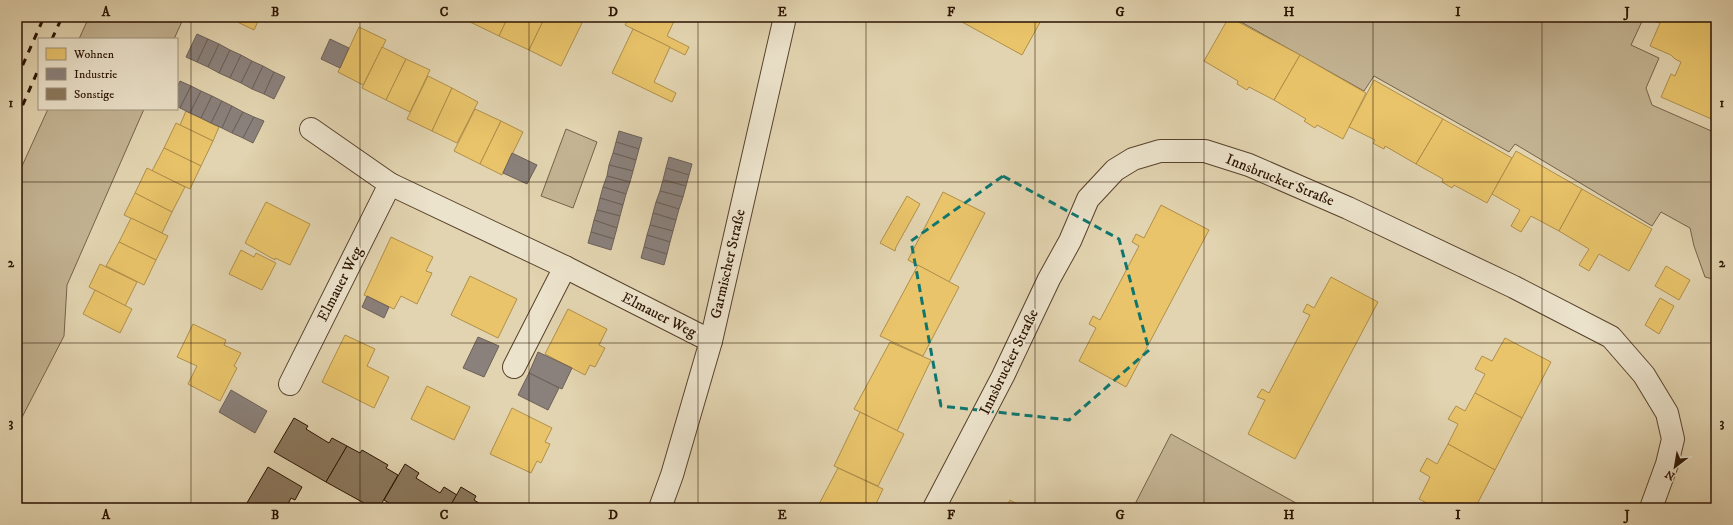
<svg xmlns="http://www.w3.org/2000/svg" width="1733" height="525" font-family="'IM FELL DW Pica',serif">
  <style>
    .green { fill: #c3b392; stroke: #766249 }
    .homes { fill: #e9c46a; stroke: #b08f4a }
    .industry { fill: #8a817c; stroke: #6d6057 }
    .building { fill: #8a775c; stroke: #2a1200 }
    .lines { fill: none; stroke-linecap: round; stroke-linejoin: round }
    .minor-casing { stroke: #58422c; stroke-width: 24 }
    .minor { stroke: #ece3cc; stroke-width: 22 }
    .rail { stroke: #2a1200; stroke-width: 3; stroke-dasharray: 7 7; stroke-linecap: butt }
    .marked { fill: none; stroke: #0f766e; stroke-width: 3; stroke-dasharray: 8 5; stroke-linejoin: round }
    .grid { fill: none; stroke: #2a1200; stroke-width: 1; stroke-opacity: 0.55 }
    .labels { text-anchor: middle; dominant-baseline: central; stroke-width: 4; stroke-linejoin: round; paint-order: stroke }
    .street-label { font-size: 15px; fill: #2a1200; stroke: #ece3cc }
    .neatline { fill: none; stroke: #2a1200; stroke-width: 1.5 }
    .grid-label { font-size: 13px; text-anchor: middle; font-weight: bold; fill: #2a1200 }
  </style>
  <rect width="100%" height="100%" fill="#e2d4b0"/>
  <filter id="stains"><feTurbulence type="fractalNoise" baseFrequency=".005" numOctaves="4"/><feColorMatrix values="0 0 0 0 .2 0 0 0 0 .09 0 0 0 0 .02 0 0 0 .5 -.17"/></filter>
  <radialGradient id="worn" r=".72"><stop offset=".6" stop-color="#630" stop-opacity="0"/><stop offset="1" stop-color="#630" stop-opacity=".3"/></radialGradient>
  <g class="green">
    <path d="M89,17H184L174,39H79Z"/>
    <path d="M1232,17H1644L1631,45L1659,58L1646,88L1652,105L1716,133V280L1705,277L1694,246L1690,228L1661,212L1652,226L1515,144L1509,152L1374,76L1364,91Z"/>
    <path d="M48,109H144L67,285L64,336L17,427V177Z"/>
    <path d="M566,129L597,142L573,208L541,196Z"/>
    <path d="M1171,434L1305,508H1133Z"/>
  </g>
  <g class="homes">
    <path d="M227,17H260L254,30Z"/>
    <path d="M465,17H508L499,36L464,19Z"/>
    <path d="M508,17H545L529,50L499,36Z"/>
    <path d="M545,17H571L582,23L561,66L529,50Z"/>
    <path d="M629,17H676L667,36L689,47L685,55L625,25Z"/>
    <path d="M953,17H1043L1022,55Z"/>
    <path d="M1229,17L1300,55L1274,100L1249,87L1247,90L1237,84L1238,81L1204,61Z"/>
    <path d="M1659,17H1716V121L1661,97L1671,74L1675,76L1681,62L1675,59L1671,55L1650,46L1660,23L1656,22Z"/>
    <path d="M359,27L386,40L363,85L338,72Z"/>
    <path d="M633,29L670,47L654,82L676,93L672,102L612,73Z"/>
    <path d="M382,47L406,59L386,100L362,88Z"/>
    <path d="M1300,55L1366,93L1343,139L1317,125L1315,128L1304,121L1306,119L1274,100Z"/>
    <path d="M406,59L430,70L410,112L386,100Z"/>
    <path d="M428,76L452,88L432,131L407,119Z"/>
    <path d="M1374,80L1443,119L1416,164L1385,146L1384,149L1378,146L1373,143L1375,140L1349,127Z"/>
    <path d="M452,88L478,102L457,143L432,131Z"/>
    <path d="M475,109L501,121L480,164L454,151Z"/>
    <path d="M186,111L219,127L213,141L180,125Z"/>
    <path d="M1443,119L1512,158L1487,203L1454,185L1452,188L1442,182L1443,179L1416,164Z"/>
    <path d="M501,121L523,132L502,175L480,164Z"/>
    <path d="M176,123L213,141L201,166L164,148Z"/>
    <path d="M164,148L201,166L190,189L152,171Z"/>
    <path d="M1516,151L1582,189L1559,231L1531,216L1521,232L1511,226L1520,210L1492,194Z"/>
    <path d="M147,168L185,187L172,212L135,193Z"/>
    <path d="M1582,189L1652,229L1629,271L1599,254L1589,271L1579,265L1589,249L1559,231Z"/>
    <path d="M943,192L985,213L949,282L908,260Z"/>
    <path d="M135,193L172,212L162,233L124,215Z"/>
    <path d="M907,196L920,204L896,247L895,251L880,243Z"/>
    <path d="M266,202L310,224L290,265L275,258V260L245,243Z"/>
    <path d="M1161,205L1209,230L1126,387L1079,361L1096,328L1089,324L1093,316L1100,320L1139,246L1132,242L1136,234L1144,238Z"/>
    <path d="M131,218L168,236L156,260L119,242Z"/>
    <path d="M391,237L433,257L426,271L432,273L417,304L401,296L394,309L364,295Z"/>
    <path d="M119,242L156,260L144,285L106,266Z"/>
    <path d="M241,250L254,257L256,253L276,263L262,290L229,274Z"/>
    <path d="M100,264L137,282L125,306L89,287Z"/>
    <path d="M918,265L959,287L923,356L880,336Z"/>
    <path d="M1666,266L1690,280L1679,300L1655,286Z"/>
    <path d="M470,276L517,299L498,338L451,315Z"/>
    <path d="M1331,277L1378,302L1295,459L1248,434L1265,400L1257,397L1262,389L1269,393L1310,315L1303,312L1307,304L1314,308Z"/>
    <path d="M95,290L132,309L120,333L83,314Z"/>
    <path d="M1660,298L1674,306L1659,334L1645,325Z"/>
    <path d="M568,309L607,329L599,345L605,348L595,367L590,365L585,375L545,354Z"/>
    <path d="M193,324L226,340L224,345L241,353L234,366L237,368L220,401L188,384L197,366L177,357Z"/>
    <path d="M345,335L375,349L367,366L389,377L374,408L322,382Z"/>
    <path d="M1505,338L1551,362L1522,418L1475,393L1485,374L1475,369L1482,356L1492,361Z"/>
    <path d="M890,342L931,360L897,431L854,409Z"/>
    <path d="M427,386L470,407L454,440L411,419Z"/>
    <path d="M1475,393L1522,418L1495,470L1448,444L1458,424L1448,419L1456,406L1465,411Z"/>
    <path d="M512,408L552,428L545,442L550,444L541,463L537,461L531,473L490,454Z"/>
    <path d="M860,412L904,434L878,486L834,466Z"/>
    <path d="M1448,444L1495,470L1475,508H1436L1419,499L1430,477L1420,471L1427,458L1437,464Z"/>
    <path d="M838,468L883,489L874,508H817Z"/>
    <path d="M1010,500L1024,508H1006Z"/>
  </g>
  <g class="industry">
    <path d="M197,34L208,39L197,62L186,57Z"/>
    <path d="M208,39L219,44L208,67L197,62Z"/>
    <path d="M330,39L349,48L340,68L321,59Z"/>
    <path d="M219,44L230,50L219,73L208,67Z"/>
    <path d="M230,50L241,55L230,78L219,73Z"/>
    <path d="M241,55L252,61L241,83L230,78Z"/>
    <path d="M252,61L263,66L252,89L241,83Z"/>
    <path d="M263,66L274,72L264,94L252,89Z"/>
    <path d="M274,72L285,77L274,99L264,94Z"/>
    <path d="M180,81L191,86L180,108L177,106V87Z"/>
    <path d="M191,86L201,91L190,113L180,108Z"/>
    <path d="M201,91L212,96L201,118L190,113Z"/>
    <path d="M212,96L222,101L211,123L201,118Z"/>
    <path d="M222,101L232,106L222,128L211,123Z"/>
    <path d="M232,106L243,112L232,133L222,128Z"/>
    <path d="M243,112L254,117L243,138L232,133Z"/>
    <path d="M254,117L264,121L253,143L243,138Z"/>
    <path d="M619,131L642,138L639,149L616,142Z"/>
    <path d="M616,142L639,149L636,160L613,153Z"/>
    <path d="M512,153L537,165L527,184L503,173Z"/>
    <path d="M613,153L636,160L633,171L609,165Z"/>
    <path d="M669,157L692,164L689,175L666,168Z"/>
    <path d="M609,165L633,171L630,182L607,176Z"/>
    <path d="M666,168L689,175L686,186L663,180Z"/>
    <path d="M607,176L630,182L626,194L603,187Z"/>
    <path d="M663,180L686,186L683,197L660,191Z"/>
    <path d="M603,187L626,194L623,205L600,198Z"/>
    <path d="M660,191L683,197L679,209L656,202Z"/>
    <path d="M600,198L623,205L620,216L597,210Z"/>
    <path d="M656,202L679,209L676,220L653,213Z"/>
    <path d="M597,210L620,216L617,228L594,220Z"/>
    <path d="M653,213L676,220L673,231L650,225Z"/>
    <path d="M594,220L617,228L614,239L591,232Z"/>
    <path d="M650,225L673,231L670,242L647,235Z"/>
    <path d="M591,232L614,239L611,250L588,243Z"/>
    <path d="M647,235L670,242L667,254L644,247Z"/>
    <path d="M644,247L667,254L664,265L641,258Z"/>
    <path d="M367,296L389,307L384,318L362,307Z"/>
    <path d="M478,337L499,346L484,377L463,368Z"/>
    <path d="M538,352L572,368L562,389L529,373Z"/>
    <path d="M529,373L559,388L548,410L518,395Z"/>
    <path d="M231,390L267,411L255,433L219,412Z"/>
  </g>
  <g class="building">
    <path d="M294,418L308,426L306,429L329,443L332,438L347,446L326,482L274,452Z"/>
    <path d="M347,446L360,453L362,450L388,465L386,468L398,475L379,508H373L326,482Z"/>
    <path d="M405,464L419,473L416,478L440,493L444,487L457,495L449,508H397L384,500Z"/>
    <path d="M268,467L302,487L295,500L291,498L286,508H244Z"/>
    <path d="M461,487L476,496L474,500L487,508H449Z"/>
  </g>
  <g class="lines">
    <g class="minor-casing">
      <g id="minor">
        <path d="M311,129L390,184L565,267L711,341"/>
        <path d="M514,367L565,267"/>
        <path d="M290,384L390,184"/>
        <path d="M660,508L672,475L711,341L785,17"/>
        <path d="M934,508L1003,376L1049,279L1070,241L1088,199L1115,170L1133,159L1160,151H1205L1249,165L1348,208L1514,287L1611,337L1644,375L1667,413L1673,439L1667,464L1651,508"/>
      </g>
    </g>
    <use href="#minor" class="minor"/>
    <g class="rail">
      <path d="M52,39L62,17"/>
      <path d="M17,78L44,17"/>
      <path d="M17,118L39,68"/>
    </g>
  </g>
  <path class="marked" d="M1003,176L1119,239L1149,350L1069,420L941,406L911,241Z"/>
  <path class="grid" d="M191,17V508M360,17V508M529,17V508M698,17V508M866,17V508M1035,17V508M1204,17V508M1373,17V508M1542,17V508M17,182H1716M17,343H1716"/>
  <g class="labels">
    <g class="street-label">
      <text transform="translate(1280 180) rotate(22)">Innsbrucker Straße</text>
      <text transform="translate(728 264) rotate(-77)">Garmischer Straße</text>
      <text transform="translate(340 284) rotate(-63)">Elmauer Weg</text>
      <text transform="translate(659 315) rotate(27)">Elmauer Weg</text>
      <text transform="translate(1009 362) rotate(-64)">Innsbrucker Straße</text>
    </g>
  </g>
  <rect width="1733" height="525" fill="none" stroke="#e2d4b0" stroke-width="44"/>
  <rect x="38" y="38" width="140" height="72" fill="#ece3cc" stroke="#9e8f7a"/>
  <rect x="46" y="48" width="20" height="12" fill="#e9c46a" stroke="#9e8f7a"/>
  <text x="74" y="58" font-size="12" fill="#2a1200">Wohnen</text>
  <rect x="46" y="68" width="20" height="12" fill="#8a817c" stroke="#9e8f7a"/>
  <text x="74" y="78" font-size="12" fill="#2a1200">Industrie</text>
  <rect x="46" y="88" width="20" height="12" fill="#8a775c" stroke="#9e8f7a"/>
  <text x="74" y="98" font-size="12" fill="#2a1200">Sonstige</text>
  <g transform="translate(1675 467) rotate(211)" stroke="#ece3cc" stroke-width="3" paint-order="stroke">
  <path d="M0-3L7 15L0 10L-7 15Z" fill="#2a1200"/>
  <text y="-6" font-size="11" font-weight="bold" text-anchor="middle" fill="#2a1200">N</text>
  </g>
  <rect x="22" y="22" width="1689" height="481" class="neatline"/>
  <g class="grid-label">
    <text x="106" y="16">A</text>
    <text x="275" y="16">B</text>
    <text x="444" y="16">C</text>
    <text x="613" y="16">D</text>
    <text x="782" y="16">E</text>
    <text x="951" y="16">F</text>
    <text x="1120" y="16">G</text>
    <text x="1289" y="16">H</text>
    <text x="1458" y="16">I</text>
    <text x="1627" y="16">J</text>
    <text x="11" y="107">1</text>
    <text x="1722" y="107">1</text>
    <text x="11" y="267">2</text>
    <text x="1722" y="267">2</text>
    <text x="11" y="427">3</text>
    <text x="1722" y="427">3</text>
    <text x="106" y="519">A</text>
    <text x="275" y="519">B</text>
    <text x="444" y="519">C</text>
    <text x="613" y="519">D</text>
    <text x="782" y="519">E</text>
    <text x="951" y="519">F</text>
    <text x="1120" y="519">G</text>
    <text x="1289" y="519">H</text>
    <text x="1458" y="519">I</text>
    <text x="1627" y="519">J</text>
  </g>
  <rect width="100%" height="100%" filter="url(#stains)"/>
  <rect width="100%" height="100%" fill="url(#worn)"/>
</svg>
